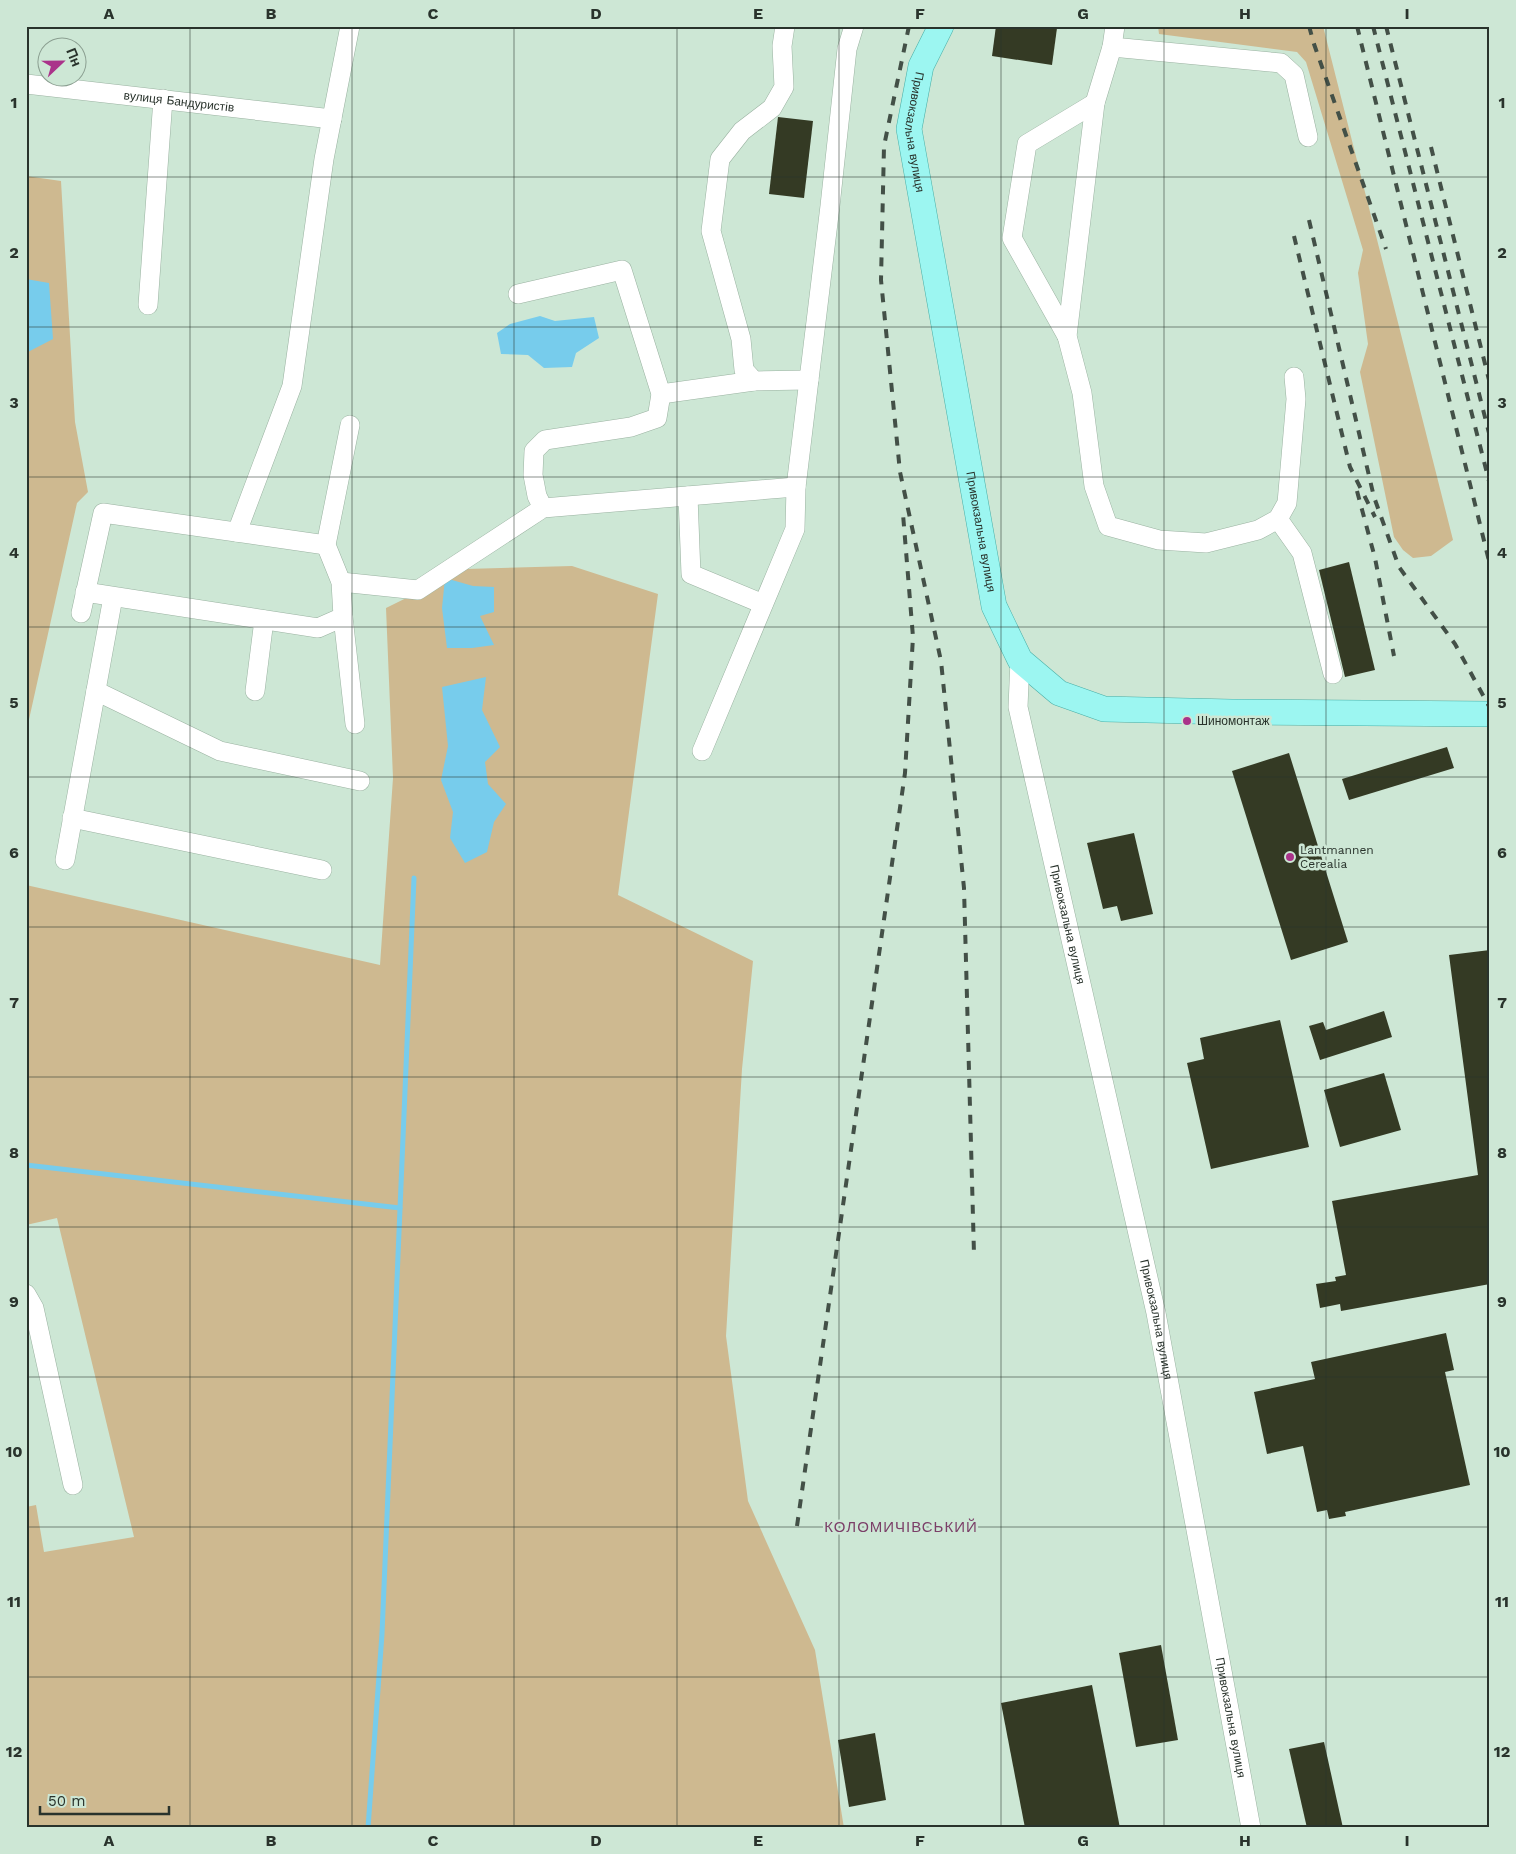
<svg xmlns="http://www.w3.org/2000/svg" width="1516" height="1854" font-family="'Work Sans',sans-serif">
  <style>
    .green { fill: #ceb990 }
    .water { fill: #77ccec }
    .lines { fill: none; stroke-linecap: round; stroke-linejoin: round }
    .stream { stroke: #77ccec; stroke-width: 5 }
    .building { fill: #343a24 }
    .minor-casing { stroke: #9ab2a1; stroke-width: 20 }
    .major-casing { stroke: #49aea6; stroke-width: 26 }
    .minor { stroke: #fff; stroke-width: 19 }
    .major { stroke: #9cf6f1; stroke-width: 25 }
    .rail { stroke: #435047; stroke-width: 4; stroke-dasharray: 9 9; stroke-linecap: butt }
    .grid { fill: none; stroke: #29332c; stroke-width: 1; stroke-opacity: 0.55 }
    .poi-dot { fill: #aa338a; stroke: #cde7d5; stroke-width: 2 }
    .labels { text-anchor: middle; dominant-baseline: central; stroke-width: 5; stroke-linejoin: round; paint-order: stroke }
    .street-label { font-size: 12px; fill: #29332c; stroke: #cde7d5 }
    .poi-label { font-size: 12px; fill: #29332c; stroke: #cde7d5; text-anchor: start }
    .quarter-label { font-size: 15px; letter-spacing: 1px; fill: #7b3f68; stroke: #cde7d5 }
    .neatline { fill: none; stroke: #29332c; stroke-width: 2 }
    .grid-label { font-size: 16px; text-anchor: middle; font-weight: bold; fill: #29332c }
  </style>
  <rect width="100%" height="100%" fill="#cde7d5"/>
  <g class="green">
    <path d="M1158,26H1323L1453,540L1431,556L1413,558L1403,550L1394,537L1360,372L1368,344L1358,273L1363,250L1306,62L1297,52L1159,34Z"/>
    <path d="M26,176L61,181L75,422L88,492L77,503L26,733Z"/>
    <path d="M572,566L658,594L618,895L753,961L742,1069L726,1336L748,1501L815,1650L844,1828H26V1507L36,1505L44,1552L134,1537L57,1218L26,1225V885L380,965L393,778L386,608L465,569Z"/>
  </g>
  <g class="water">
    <path d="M26,279L49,283L53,339L26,353Z"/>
    <path d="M540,316L555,321L594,317L599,338L576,353L572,367L544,368L528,355L501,354L497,333L510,324Z"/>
    <path d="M445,578L473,586L494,587V612L480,616L494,645L472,648H447L442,608Z"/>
    <path d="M486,677L482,710L500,747L485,762L488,784L506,804L494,822L487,852L465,863L450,838L453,812L441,780L448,746L442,687Z"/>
  </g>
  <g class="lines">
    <g class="stream">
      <path d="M26,1165L400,1208"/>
      <path d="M368,1828L382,1634L414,878"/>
    </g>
  </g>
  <g class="building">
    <path d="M996,26H1042L1057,28L1052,65L992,56Z"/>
    <path d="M778,117L813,121L804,198L769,194Z"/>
    <path d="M1349,562L1375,670L1345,677L1319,570Z"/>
    <path d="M1447,747L1454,768L1349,800L1342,779Z"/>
    <path d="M1289,753L1348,942L1291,960L1232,771Z"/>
    <path d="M1134,833L1153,914L1121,921L1117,906L1103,909L1087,843Z"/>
    <path d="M1490,950V1284L1341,1311L1340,1304L1320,1308L1316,1284L1336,1281L1335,1277L1346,1275L1332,1201L1478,1175L1449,955Z"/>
    <path d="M1384,1011L1392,1037L1320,1060L1309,1026L1323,1022L1326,1030Z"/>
    <path d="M1280,1020L1309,1147L1211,1169L1187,1063L1204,1059L1200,1038Z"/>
    <path d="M1384,1073L1401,1130L1340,1147L1324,1090Z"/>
    <path d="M1446,1333L1454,1370L1445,1372L1470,1485L1345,1512L1346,1516L1329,1519L1327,1510L1317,1512L1303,1446L1267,1454L1254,1392L1315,1379L1311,1362Z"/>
    <path d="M1161,1645L1178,1740L1136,1747L1119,1653Z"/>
    <path d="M1092,1685L1120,1828H1025L1001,1703Z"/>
    <path d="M875,1733L886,1800L849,1807L838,1740Z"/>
    <path d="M1324,1742L1343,1828H1307L1289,1749Z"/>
  </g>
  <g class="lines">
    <g class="minor-casing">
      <g id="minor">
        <path d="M785,26L782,46L784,87L772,108L742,131L720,159L711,231L741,339L744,370L754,381L809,380"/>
        <path d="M1115,26L1112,47L1095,103L1067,336L1082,393L1094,486L1108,526L1159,540L1206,543L1258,530L1278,519L1287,503L1296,399L1294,377"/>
        <path d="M1112,47L1281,63L1294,75L1308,137"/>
        <path id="s1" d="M26,84L332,119"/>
        <path d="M518,294L622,270L661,394L657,418L631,427L545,440L534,451L533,475L537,496L543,508"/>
        <path d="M148,305L163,99"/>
        <path d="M1067,336L1012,238L1027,144L1095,103"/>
        <path d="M661,394L754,381"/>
        <path d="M688,496L691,574L763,604"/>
        <path d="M1278,519L1302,553L1333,674"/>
        <path d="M237,532L292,386L324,159L350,26"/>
        <path d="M341,582L418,590L543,508L796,487"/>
        <path d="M85,592L318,628L343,617L341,582L326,545L350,425"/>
        <path d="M81,613L103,513L326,545"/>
        <path d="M343,617L355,724"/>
        <path id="s2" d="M1020,660L1018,707L1156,1313L1251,1828"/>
        <path d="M96,691L220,751L360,781"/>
        <path d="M255,691L264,620"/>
        <path d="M702,751L795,529L796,487L830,206L847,49L854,26"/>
        <path d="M72,818L322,870"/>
        <path d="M65,860L113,597"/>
        <path d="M26,1294L34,1308L73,1485"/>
      </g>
    </g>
    <g class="major-casing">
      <g id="major">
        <path id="s3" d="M941,26L921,66L909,129L994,606L1020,660L1059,693L1104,709L1232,712L1490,714"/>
      </g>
    </g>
    <use href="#minor" class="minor"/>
    <use href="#major" class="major"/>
    <g class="rail">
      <path d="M909,26L884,146L881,280L900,472L941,661L964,888L974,1254"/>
      <path d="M1309,26L1314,44L1386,249"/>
      <path d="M1357,26L1490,565"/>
      <path d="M1373,26L1490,485"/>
      <path d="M1386,26L1490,437"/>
      <path d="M1431,147L1490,384"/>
      <path d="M1309,220L1374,497L1399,567L1455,644L1490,708"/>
      <path d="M1294,236L1350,467L1375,517"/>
      <path d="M1357,491L1375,558L1394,656"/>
      <path d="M797,1526L905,773L913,637L903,514"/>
    </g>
  </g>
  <path class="grid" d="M190,26V1828M352,26V1828M514,26V1828M677,26V1828M839,26V1828M1001,26V1828M1164,26V1828M1326,26V1828M26,177H1490M26,327H1490M26,477H1490M26,627H1490M26,777H1490M26,927H1490M26,1077H1490M26,1227H1490M26,1377H1490M26,1527H1490M26,1677H1490"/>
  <g class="poi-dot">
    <circle cx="1187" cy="721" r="5"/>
    <circle cx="1290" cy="857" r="5"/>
  </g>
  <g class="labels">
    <g class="street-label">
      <text stroke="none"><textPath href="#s1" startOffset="154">вулиця Бандуристів</textPath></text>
      <text stroke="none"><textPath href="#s3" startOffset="112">Привокзальна вулиця</textPath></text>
      <text stroke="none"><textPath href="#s3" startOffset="518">Привокзальна вулиця</textPath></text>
      <text stroke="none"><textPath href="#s2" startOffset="270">Привокзальна вулиця</textPath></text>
      <text stroke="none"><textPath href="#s2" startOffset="675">Привокзальна вулиця</textPath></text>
      <text stroke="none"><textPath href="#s2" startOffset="1080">Привокзальна вулиця</textPath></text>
    </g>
    <g class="poi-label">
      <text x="1197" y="721">Шиномонтаж</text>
      <text x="1300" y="850">Lantmannen<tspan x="1300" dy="14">Cerealia</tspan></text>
    </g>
    <g class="quarter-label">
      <text x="901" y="1527">КОЛОМИЧІВСЬКИЙ</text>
    </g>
  </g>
  <rect width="1516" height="1854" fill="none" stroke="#cde7d5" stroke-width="55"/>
  <g transform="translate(62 62) rotate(68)"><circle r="24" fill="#cde7d5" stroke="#8b9f91"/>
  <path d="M0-4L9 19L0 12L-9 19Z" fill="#aa338a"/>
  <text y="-8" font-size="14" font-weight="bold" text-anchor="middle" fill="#29332c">Пн</text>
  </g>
  <path d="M40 1806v8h129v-8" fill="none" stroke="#29332c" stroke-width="2.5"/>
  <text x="48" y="1806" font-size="15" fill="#29332c" stroke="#cde7d5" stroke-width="4" paint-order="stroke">50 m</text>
  <rect x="28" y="28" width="1460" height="1798" class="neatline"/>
  <g class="grid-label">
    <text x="109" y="19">A</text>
    <text x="271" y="19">B</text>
    <text x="433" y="19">C</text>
    <text x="596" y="19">D</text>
    <text x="758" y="19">E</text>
    <text x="920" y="19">F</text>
    <text x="1083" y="19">G</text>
    <text x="1245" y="19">H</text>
    <text x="1407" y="19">I</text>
    <text x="14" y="108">1</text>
    <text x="1502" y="108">1</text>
    <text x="14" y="258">2</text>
    <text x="1502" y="258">2</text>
    <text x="14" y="408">3</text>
    <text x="1502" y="408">3</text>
    <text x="14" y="558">4</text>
    <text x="1502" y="558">4</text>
    <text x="14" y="708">5</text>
    <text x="1502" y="708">5</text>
    <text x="14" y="858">6</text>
    <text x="1502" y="858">6</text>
    <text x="14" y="1008">7</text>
    <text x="1502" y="1008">7</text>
    <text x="14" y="1158">8</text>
    <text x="1502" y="1158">8</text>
    <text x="14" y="1307">9</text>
    <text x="1502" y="1307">9</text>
    <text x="14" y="1457">10</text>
    <text x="1502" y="1457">10</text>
    <text x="14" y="1607">11</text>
    <text x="1502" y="1607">11</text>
    <text x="14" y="1757">12</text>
    <text x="1502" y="1757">12</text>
    <text x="109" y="1846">A</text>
    <text x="271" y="1846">B</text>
    <text x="433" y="1846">C</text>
    <text x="596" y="1846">D</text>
    <text x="758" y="1846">E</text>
    <text x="920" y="1846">F</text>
    <text x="1083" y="1846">G</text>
    <text x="1245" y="1846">H</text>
    <text x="1407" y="1846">I</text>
  </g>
</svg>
